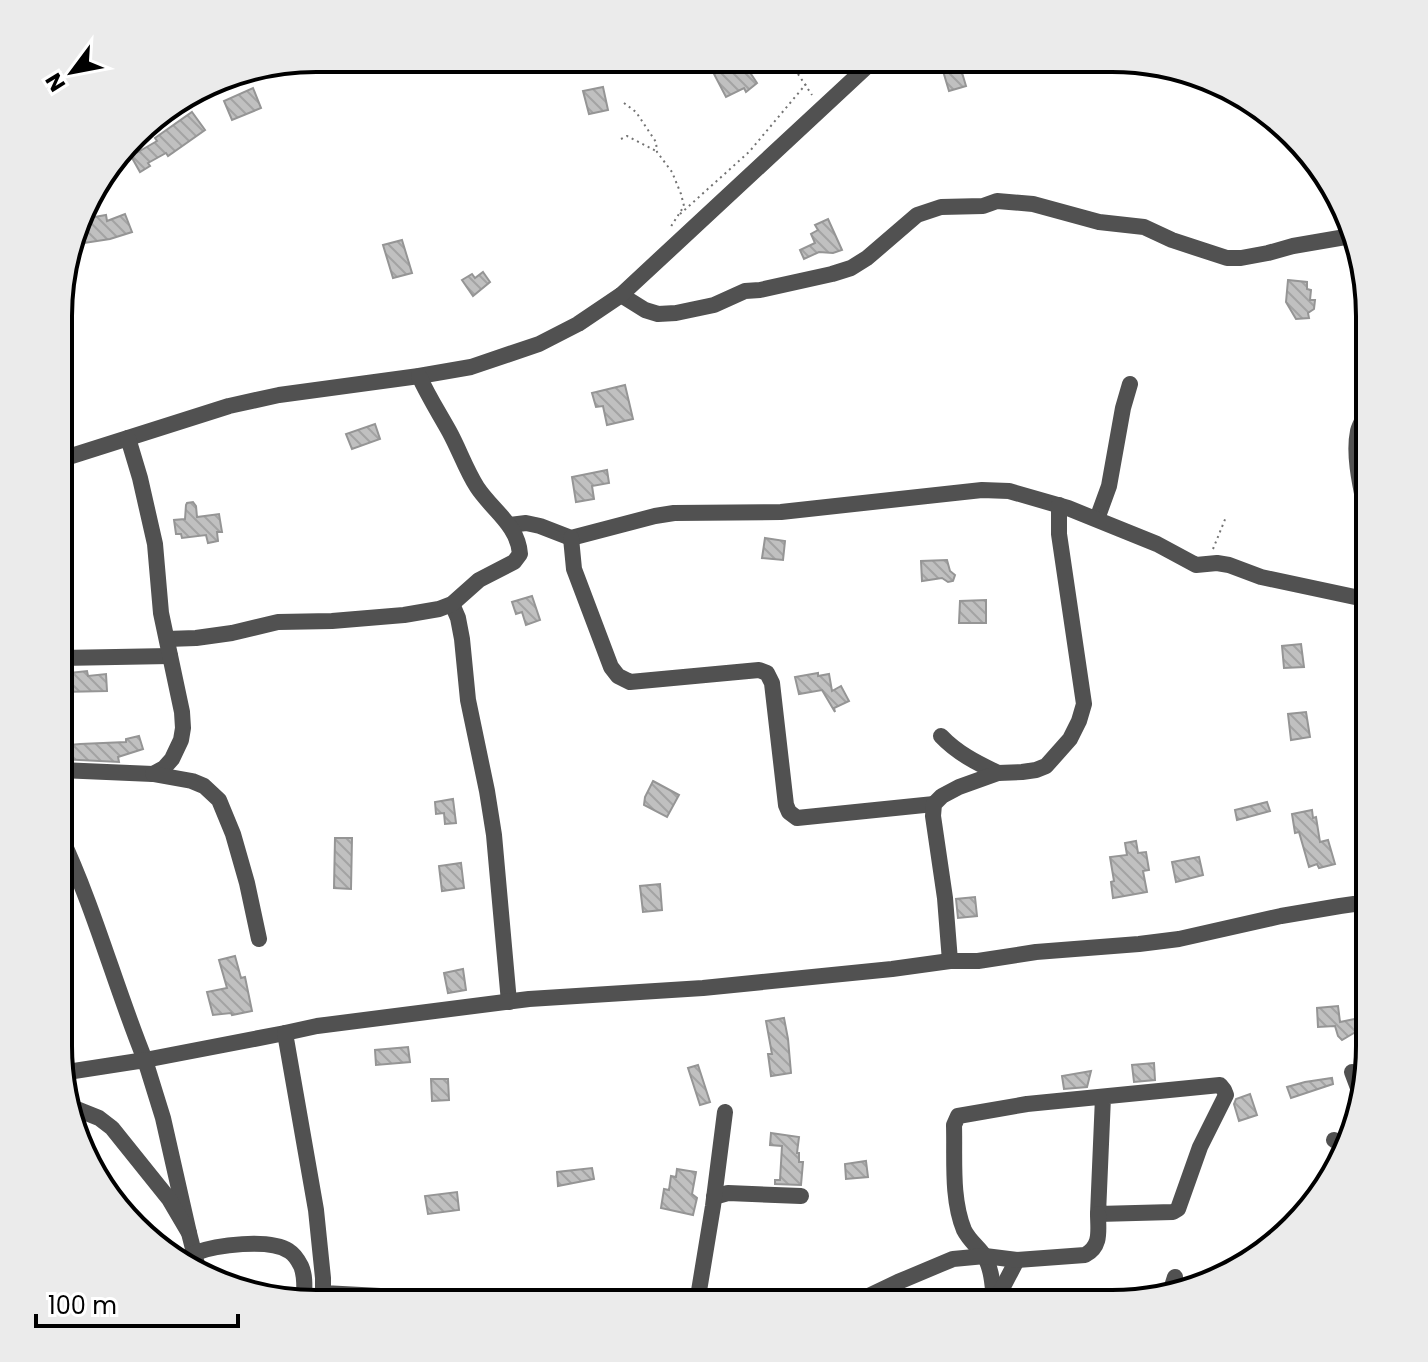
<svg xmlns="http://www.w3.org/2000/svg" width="1428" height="1362" font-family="Poppins,sans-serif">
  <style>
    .building { fill: url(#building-back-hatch); stroke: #959595; stroke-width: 2 }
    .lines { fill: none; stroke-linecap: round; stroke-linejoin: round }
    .path { stroke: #737373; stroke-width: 2; stroke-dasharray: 2 4; stroke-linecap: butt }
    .minor { stroke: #515151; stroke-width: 16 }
    .rim { fill: none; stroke: #000; stroke-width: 4 }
  </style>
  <defs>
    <pattern id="building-back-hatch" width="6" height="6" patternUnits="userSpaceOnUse" patternTransform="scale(2)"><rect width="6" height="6" fill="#c0c0c0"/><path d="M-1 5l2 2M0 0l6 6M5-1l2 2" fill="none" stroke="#a3a3a3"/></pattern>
  </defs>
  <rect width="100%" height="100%" fill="#fff"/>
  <g class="building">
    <path d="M713,59H741L757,83L746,92L744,88L726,97L714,74L720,71Z"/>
    <path d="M960,66L966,86L949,91L943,71Z"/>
    <path d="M603,87L608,110L589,114L583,91Z"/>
    <path d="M253,88L261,108L232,120L224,101Z"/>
    <path d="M192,112L205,130L168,156L166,153L148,163L150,166L140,172L131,156L157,141L155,138Z"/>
    <path d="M125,214L132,232L110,239L71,245L78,227L84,225L83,219L106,215L107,221Z"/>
    <path d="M828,219L842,250L833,253L819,252L804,259L800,250L815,243L811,234L818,230L815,225Z"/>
    <path d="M402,240L412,273L393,278L383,245Z"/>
    <path d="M483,272L490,282L473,296L462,280L472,274L475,278Z"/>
    <path d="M1288,280L1307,282V289L1311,290L1310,300H1315L1314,309L1308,313L1309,318L1296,319L1286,302Z"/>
    <path d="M625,385L633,419L607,425L603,406L596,407L592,393Z"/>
    <path d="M375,424L380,439L352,449L346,434Z"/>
    <path d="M607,470L609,483L592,486L594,499L576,502L572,477Z"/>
    <path d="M193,502L196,506L197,517L219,514L222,532H217L218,541L208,543L206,535L182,538L181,534H176L174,520L185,519L186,505L187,503Z"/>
    <path d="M765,538L785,541L783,560L762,558Z"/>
    <path d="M947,560L950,571L955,575L953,581L948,582L942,578L922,581L921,561Z"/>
    <path d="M532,596L540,620L526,625L522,612L516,614L512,602Z"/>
    <path d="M986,600V623H959L960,601Z"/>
    <path d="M1301,644L1304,667L1284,668L1282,646Z"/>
    <path d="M87,671L88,676L106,674L107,691L61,692V674Z"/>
    <path d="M818,673V676L829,674L832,691L841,686L849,701L834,708L835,712L822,690L799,694L795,677Z"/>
    <path d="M1306,712L1310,737L1291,740L1288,714Z"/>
    <path d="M139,736L143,749L118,757L119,762L60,759V746L80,744L126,742V739Z"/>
    <path d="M653,781L679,795L667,817L644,805L645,797Z"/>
    <path d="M453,799L456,823L445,824L444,813L436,814L435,802Z"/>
    <path d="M1267,802L1270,811L1237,820L1235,810Z"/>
    <path d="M1312,810L1313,818L1316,817L1320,842L1328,840L1335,864L1319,868L1317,864L1309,867L1299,832L1295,833L1292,814Z"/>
    <path d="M335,838H352L351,889L334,888Z"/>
    <path d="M1136,841L1138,853L1146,852L1149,870L1143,871L1147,892L1113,898L1111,882L1114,881L1110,857L1127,855L1125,843Z"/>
    <path d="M1199,857L1203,875L1176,882L1172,862Z"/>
    <path d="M461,863L464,888L442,891L439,866Z"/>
    <path d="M660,884L662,910L643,912L640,886Z"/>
    <path d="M975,897L977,916L958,918L956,899Z"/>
    <path d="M235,956L241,978L245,977L252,1011L232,1015L231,1013L213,1015L207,992L227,988L219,960Z"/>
    <path d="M463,969L466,990L448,993L444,973Z"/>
    <path d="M1338,1006L1340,1022L1369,1016V1059H1364L1359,1030L1342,1040L1338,1036L1335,1026L1318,1027L1317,1008Z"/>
    <path d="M784,1018L788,1039L791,1073L771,1076L768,1054H772L766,1021Z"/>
    <path d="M408,1047L410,1062L376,1065L375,1050Z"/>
    <path d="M1154,1063L1155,1080L1134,1082L1132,1065Z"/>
    <path d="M698,1065L710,1102L700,1105L688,1068Z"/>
    <path d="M1091,1071L1087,1087L1064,1089L1062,1076Z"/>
    <path d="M1332,1078L1333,1084L1291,1098L1287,1087L1305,1082Z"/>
    <path d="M431,1079H448L449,1100L432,1101Z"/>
    <path d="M1250,1094L1257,1115L1239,1121L1234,1104L1236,1099Z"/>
    <path d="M771,1133L799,1137L797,1153H799V1162H803L801,1185L775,1184V1180H780L782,1146L770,1145Z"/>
    <path d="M866,1161L868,1177L846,1179L845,1164Z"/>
    <path d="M592,1168L594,1179L558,1186L557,1172Z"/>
    <path d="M677,1169L696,1172L692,1194L697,1198L693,1215L661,1208L664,1189L669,1190L671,1176L676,1177Z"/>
    <path d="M457,1192L459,1210L428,1214L425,1196Z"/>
  </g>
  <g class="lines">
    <g class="path">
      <path d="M788,59L812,95"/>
      <path d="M624,103L636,112L656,142L657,152L672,172L681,194L684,206L670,228"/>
      <path d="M621,139L627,136L656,151"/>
      <path d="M680,214L749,152L806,84"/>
      <path d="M1213,549L1226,517"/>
    </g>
    <g class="minor">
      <path d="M621,295L645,310L658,314L676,313L714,305L745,291L760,290L832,274L851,268L867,258L917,215L941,207L983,206L997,201L1033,204L1099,222L1144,227L1172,240L1227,258H1241L1268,253L1293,246L1357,235"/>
      <path d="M1369,407C1366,415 1360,423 1358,431C1352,460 1364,499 1369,528"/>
      <path d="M62,459L229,406L279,395L419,376L471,367L539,344L578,324L621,295L875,59"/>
      <path d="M1097,519L1109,486L1123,408L1130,384"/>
      <path d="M510,525L526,523L540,526L571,538L655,516L674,513L781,512L982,490L1009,491L1068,508L1157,544L1196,565L1217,563L1229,565L1261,577L1369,600"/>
      <path d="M571,538L574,569L611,667L618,676L630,682L759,670L767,673L772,683L786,805L789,812L797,818L934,804"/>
      <path d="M452,604L458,618L462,639L468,700L487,791L494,835L509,1002"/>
      <path d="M167,639L196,638L232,633L278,622L332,621L404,615L439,609L452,604L479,580L514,562L520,554C518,525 492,510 477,487C466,470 459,449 449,431C439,413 428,396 419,376"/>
      <path d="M61,658L170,656"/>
      <path d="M941,736C957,753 977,763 998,773"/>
      <path d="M60,770L153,774L164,768L172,759L181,740L183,728L182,712L161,613L155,544L140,478L128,438"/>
      <path d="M153,774L192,781L204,786L219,800L233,834L247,883L259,939"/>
      <path d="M60,835C94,907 115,986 145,1060L285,1033"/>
      <path d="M950,961L945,898L933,816L934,804L942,796L959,787L998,773L1022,772L1036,770L1046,766L1070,739L1079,721L1084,704L1059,534V505"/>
      <path d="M1352,1072L1361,1096"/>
      <path d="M61,1073L145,1060L163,1118L189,1233"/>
      <path d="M69,1106L99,1118L112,1128L169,1199L189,1233L200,1276"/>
      <path d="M1334,1140L1347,1146"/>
      <path d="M714,1197L728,1193L801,1196"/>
      <path d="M195,1253C216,1245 269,1238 289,1251C294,1254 298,1260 301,1266C306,1277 304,1291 304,1303"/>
      <path d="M1169,1296L1175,1277"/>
      <path d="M994,1302C993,1288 992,1267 983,1254C977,1246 969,1240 964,1230C951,1198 955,1159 954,1125L958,1116L1027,1104L1220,1085L1224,1090L1226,1095L1200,1147L1178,1209L1173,1212L1098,1214L1103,1097"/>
      <path d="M995,1302L1017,1260"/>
      <path d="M517,1303L323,1293V1278L316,1210L285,1033L317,1026L529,999L703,988L892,969L950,961H978L1036,952L1139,944L1179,939L1281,916L1340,906L1354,904L1369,907"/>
      <path d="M697,1303L713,1206L725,1112"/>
      <path d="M854,1303L898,1282L953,1259L985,1256L1017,1260L1085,1255C1102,1246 1098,1230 1098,1214"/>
    </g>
  </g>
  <path d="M0 0H1428V1362H0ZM316 72H1112A244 244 0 0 1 1356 316V1046A244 244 0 0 1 1112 1290H316A244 244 0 0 1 72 1046V316A244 244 0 0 1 316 72Z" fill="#ebebeb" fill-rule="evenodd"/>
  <path class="rim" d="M316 72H1112A244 244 0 0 1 1356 316V1046A244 244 0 0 1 1112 1290H316A244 244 0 0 1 72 1046V316A244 244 0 0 1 316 72Z"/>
  <g transform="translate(72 72) rotate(238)" stroke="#ffffff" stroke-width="6" paint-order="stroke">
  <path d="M0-6L14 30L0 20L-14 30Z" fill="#000000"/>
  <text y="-12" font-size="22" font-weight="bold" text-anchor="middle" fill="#000000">N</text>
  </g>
  <path d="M36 1314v12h202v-12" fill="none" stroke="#000000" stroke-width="4"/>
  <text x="48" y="1314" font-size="24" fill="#000000" stroke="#ffffff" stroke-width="6" paint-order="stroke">100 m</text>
</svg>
